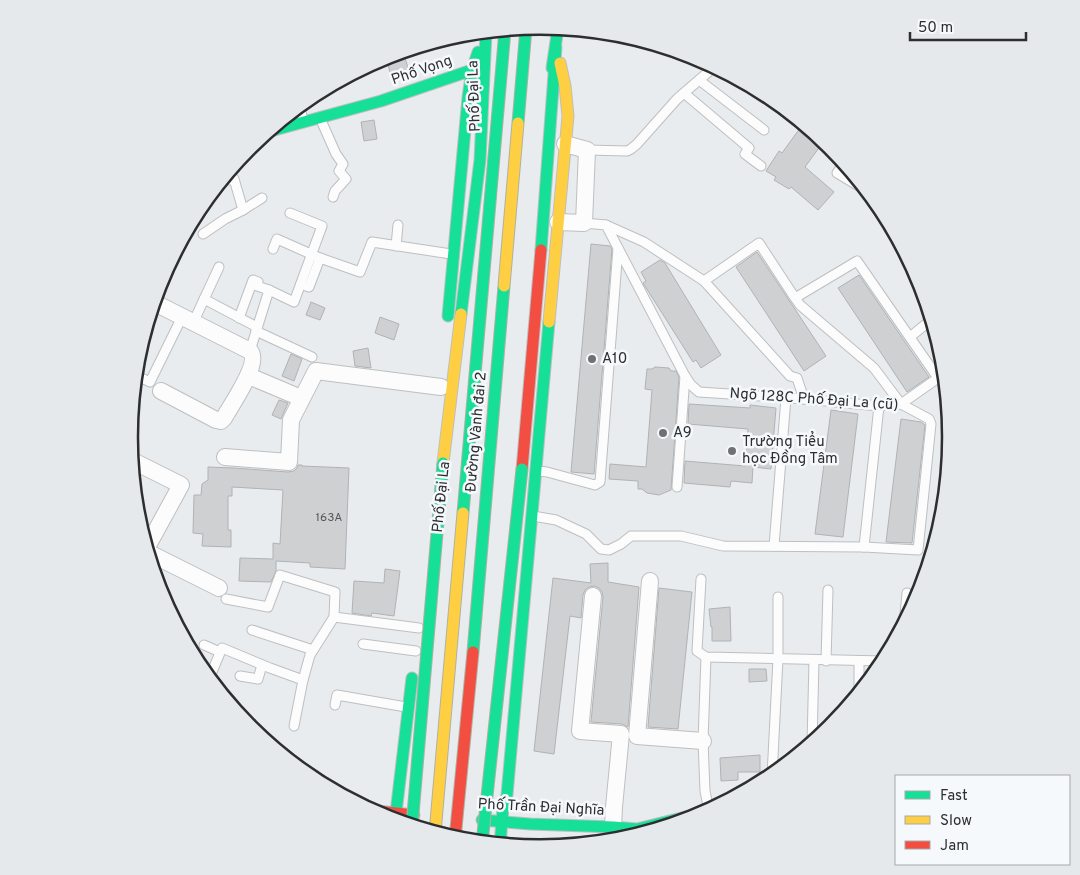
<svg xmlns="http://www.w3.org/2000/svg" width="1080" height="875" font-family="Overpass,sans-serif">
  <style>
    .building { fill: #ced0d1; stroke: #b0b2b4 }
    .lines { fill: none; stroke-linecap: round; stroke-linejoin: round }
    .lane-casing { stroke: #bdbfc0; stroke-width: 11 }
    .street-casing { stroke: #bdbfc0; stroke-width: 18 }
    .fast-casing { stroke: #bdbfc0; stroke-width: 13 }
    .slow-casing { stroke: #bdbfc0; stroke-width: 13 }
    .jam-casing { stroke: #bdbfc0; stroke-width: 13 }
    .lane { stroke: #fcfcfc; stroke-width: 9 }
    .street { stroke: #fcfcfc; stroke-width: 16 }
    .fast { stroke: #16e098; stroke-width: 11 }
    .slow { stroke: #ffcf43; stroke-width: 11 }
    .jam { stroke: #f24e42; stroke-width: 11 }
    .fast-bridge-casing { stroke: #afb1a3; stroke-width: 13; stroke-linecap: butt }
    .slow-bridge-casing { stroke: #afb1a3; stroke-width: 13; stroke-linecap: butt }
    .jam-bridge-casing { stroke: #afb1a3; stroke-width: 13; stroke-linecap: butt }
    .fast-bridge { stroke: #16e098; stroke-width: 11 }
    .slow-bridge { stroke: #ffcf43; stroke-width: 11 }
    .jam-bridge { stroke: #f24e42; stroke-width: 11 }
    .poi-dot { fill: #6f7072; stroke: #f6f9fc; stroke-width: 2 }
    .labels { text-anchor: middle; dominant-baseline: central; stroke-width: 5; stroke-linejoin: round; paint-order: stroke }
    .number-label { font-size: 12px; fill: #555658 }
    .street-label { font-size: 15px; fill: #2d2e2f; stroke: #f6f9fc }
    .poi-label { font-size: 15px; fill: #2d2e2f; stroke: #f6f9fc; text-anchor: start }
    .rim { fill: none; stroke: #2d2e2f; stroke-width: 2.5 }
  </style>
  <rect width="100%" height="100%" fill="#e9ecee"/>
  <g class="building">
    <path d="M403,51L409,71L391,76L386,57Z"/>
    <path d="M374,120L377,139L364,141L361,122Z"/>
    <path d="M803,124L824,141L805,167L834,192L818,210L791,187L789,189L774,180L776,177L766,171L779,151L782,153Z"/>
    <path d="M591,244L610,246L612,249L594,474L571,472Z"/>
    <path d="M757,252L826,356L804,371L736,267Z"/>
    <path d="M660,260L665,263L721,355L701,368L696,360L693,362L643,283L646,281L641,272Z"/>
    <path d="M859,275L929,377L907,392L838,288Z"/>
    <path d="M311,302L325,308L320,320L306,315Z"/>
    <path d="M380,317L399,324L394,340L375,333Z"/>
    <path d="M368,348L371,368L355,366L353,351Z"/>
    <path d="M291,354L302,359L294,381L282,376Z"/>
    <path d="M655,367L669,368L671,371H676L679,377L671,490L659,495L647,493L642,489H638V481L609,479L610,464L646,467L652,390L645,389L647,369H652Z"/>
    <path d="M279,400L288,403L281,419L272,415Z"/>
    <path d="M689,404L750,408V405L776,408L771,469L753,467L752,483L731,481L730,487L684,483L685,461L745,466L748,429L688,424Z"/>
    <path d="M831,410L858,414L843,537L815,534Z"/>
    <path d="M901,419L921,422L925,425L912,543L886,542Z"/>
    <path d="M298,465H302V466L349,468L345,569L310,567V563L276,561V571L271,582L239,581L240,558L273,559V543L280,544L283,490L232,487V496H228V530H231V547L202,546L203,534L193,533L194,495H201L202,484L208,480V467L234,468L288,472L294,471L297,468Z"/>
    <path d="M608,563V582L639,587L628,727L622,724L591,722L603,597L602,592L599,588L594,586L589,587L585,590L583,595L581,618L570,616L554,754L534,751L553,578L591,583L590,564Z"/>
    <path d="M385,569L400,571L394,616L372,613L371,616L352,613L354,581L384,583Z"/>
    <path d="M659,588L692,592L678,729L648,727Z"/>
    <path d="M730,607L731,641H712V627H711L709,609Z"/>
    <path d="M749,669H766L767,681L749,682Z"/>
    <path d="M760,755V772H738V780L721,781L720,758Z"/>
  </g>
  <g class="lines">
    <g class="lane-casing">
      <g id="lane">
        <path d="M699,80L764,130"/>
        <path d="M684,93L749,148L745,154L761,166"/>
        <path d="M300,105L303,122"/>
        <path d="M320,118L336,154L343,164L339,171L346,179L335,191L333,197"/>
        <path d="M587,150L627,151L631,149L637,144L677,99L714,67"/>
        <path d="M844,163L837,173L867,191"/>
        <path d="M228,173L230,180L234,179L243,210"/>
        <path d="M606,225L644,242L704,281"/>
        <path d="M203,234L225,219L243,210L262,198"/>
        <path d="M396,246L398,225"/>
        <path d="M273,249L277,239L320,258L360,272L372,242L451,254"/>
        <path d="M301,284L309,287L320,258"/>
        <path d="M795,298L857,261L938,378L901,404L874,368L800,305L795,298L759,243L704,281L790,376L797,378L804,399"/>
        <path d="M204,299L257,327"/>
        <path d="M239,318L253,280L258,282L257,286L269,290"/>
        <path d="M193,323L219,267"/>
        <path d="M256,331L312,357"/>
        <path d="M910,337L932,319"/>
        <path d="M250,351L269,290L294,302L322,226L290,213"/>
        <path d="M135,375L150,382L182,317"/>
        <path d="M538,471L547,472L595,485L600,482L618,248"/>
        <path d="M677,487L685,376"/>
        <path d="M533,516L556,520L586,534L601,549L609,550L621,544L631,536H681L723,546L864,547L918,550L931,424L929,419L901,404L879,406L804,399L699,392L691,385L685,376L606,225L584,223"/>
        <path d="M774,546L786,398"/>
        <path d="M864,547L879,406"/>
        <path d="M701,579L697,651L706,657L884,661"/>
        <path d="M226,599L268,607L280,575L335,592L334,617"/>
        <path d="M904,625L907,593"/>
        <path d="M252,630L313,650"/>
        <path d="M363,644L416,651"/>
        <path d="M204,645L220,652"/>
        <path d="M706,657L703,741L705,791L709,811"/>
        <path d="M826,661L828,590"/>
        <path d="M240,676L258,679L262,665"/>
        <path d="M209,679L222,648L270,668L303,680"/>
        <path d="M859,694V661"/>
        <path d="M335,705L337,695L406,707"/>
        <path d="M294,726L303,680L310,655L334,617L419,628"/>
        <path d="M812,744L814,660"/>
        <path d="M772,776L778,659V597"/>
      </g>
    </g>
    <g class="street-casing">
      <g id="street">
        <path d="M558,222L584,223L587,150L565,144"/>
        <path d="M153,302L250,351C261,363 231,405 224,418L221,421L216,420L161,391"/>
        <path d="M249,376L301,398"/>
        <path d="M225,457L289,462L291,420L316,371L441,387"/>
        <path d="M131,460L181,485L146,549"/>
        <path d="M147,552L219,588"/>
        <path d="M650,581L637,736L703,741"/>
        <path d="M593,596L580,731L621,734L614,807L613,827"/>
      </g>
    </g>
    <g class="fast-casing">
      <g id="fast">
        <path d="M552,68L558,28"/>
        <path d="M267,132L381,101L472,70"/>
        <path d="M541,250L556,47"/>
        <path d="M461,314L480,160L486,33"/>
        <path d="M448,316L468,97L472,70L478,52"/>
        <path d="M482,820L530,824L613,827L637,829L710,811"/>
        <path d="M395,821L412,678"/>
        <path d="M500,845L503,808L507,795L549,322"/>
      </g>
    </g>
    <g class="slow-casing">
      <g id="slow">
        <path d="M549,322L568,116L565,86L560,63"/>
        <path d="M443,463L461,314"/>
      </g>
    </g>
    <g class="jam-casing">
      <g id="jam">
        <path d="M522,469L541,250"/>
        <path d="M369,810L414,815"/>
      </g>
    </g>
    <use href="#lane" class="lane"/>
    <use href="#street" class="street"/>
    <use href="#fast" class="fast"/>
    <use href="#slow" class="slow"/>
    <use href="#jam" class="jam"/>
    <g class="fast-bridge-casing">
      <g id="fast-bridge">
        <path d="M518,123L526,28"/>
        <path d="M463,513L505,30"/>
        <path d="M473,652L504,286"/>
        <path d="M412,826L443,463"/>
        <path d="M482,843L522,469"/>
      </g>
    </g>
    <g class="slow-bridge-casing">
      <g id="slow-bridge">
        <path d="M504,286L518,123"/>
        <path d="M435,833L463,513"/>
      </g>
    </g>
    <g class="jam-bridge-casing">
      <path id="jam-bridge" d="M455,839L473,652"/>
    </g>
    <use href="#fast-bridge" class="fast-bridge"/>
    <use href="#slow-bridge" class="slow-bridge"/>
    <use href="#jam-bridge" class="jam-bridge"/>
  </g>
  <g class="poi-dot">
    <circle cx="592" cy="359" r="5"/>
    <circle cx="663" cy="433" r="5"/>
    <circle cx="732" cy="451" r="5"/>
  </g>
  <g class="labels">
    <g class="number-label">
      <text x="329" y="518">163A</text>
    </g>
    <g class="street-label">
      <text transform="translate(422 71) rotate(-19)">Phố Vọng</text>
      <text transform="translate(475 96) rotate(-92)">Phố Đại La</text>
      <text transform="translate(814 400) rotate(4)">Ngõ 128C Phố Đại La (cũ)</text>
      <text transform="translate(477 432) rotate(-85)">Đường Vành đai 2</text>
      <text transform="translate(442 497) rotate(-84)">Phố Đại La</text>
      <text transform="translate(541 808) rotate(3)">Phố Trần Đại Nghĩa</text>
    </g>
    <g class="poi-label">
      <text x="602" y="359">A10</text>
      <text x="673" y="433">A9</text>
      <text x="742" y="442">Trường Tiểu<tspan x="742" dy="17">học Đồng Tâm</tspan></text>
    </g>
  </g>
  <path d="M0 0H1080V875H0ZM138 437a402 402 0 1 1 804 0a402 402 0 1 1-804 0Z" fill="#e6e9ec" fill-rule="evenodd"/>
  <path class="rim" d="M138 437a402 402 0 1 1 804 0a402 402 0 1 1-804 0Z"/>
  <rect x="895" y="775" width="175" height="90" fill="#f6f9fc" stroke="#a6a8aa"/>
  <rect x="905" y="791" width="25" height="8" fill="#16e098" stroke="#a6a8aa"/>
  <text x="940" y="800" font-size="15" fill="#2d2e2f">Fast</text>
  <rect x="905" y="816" width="25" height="8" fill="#ffcf43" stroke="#a6a8aa"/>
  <text x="940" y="825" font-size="15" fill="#2d2e2f">Slow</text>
  <rect x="905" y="841" width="25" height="8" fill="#f24e42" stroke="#a6a8aa"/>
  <text x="940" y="850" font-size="15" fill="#2d2e2f">Jam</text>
  <path d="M910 32v8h116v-8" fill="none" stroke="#2d2e2f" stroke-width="2.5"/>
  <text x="918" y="32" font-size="15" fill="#2d2e2f" stroke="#f6f9fc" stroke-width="4" paint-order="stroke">50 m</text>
</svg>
